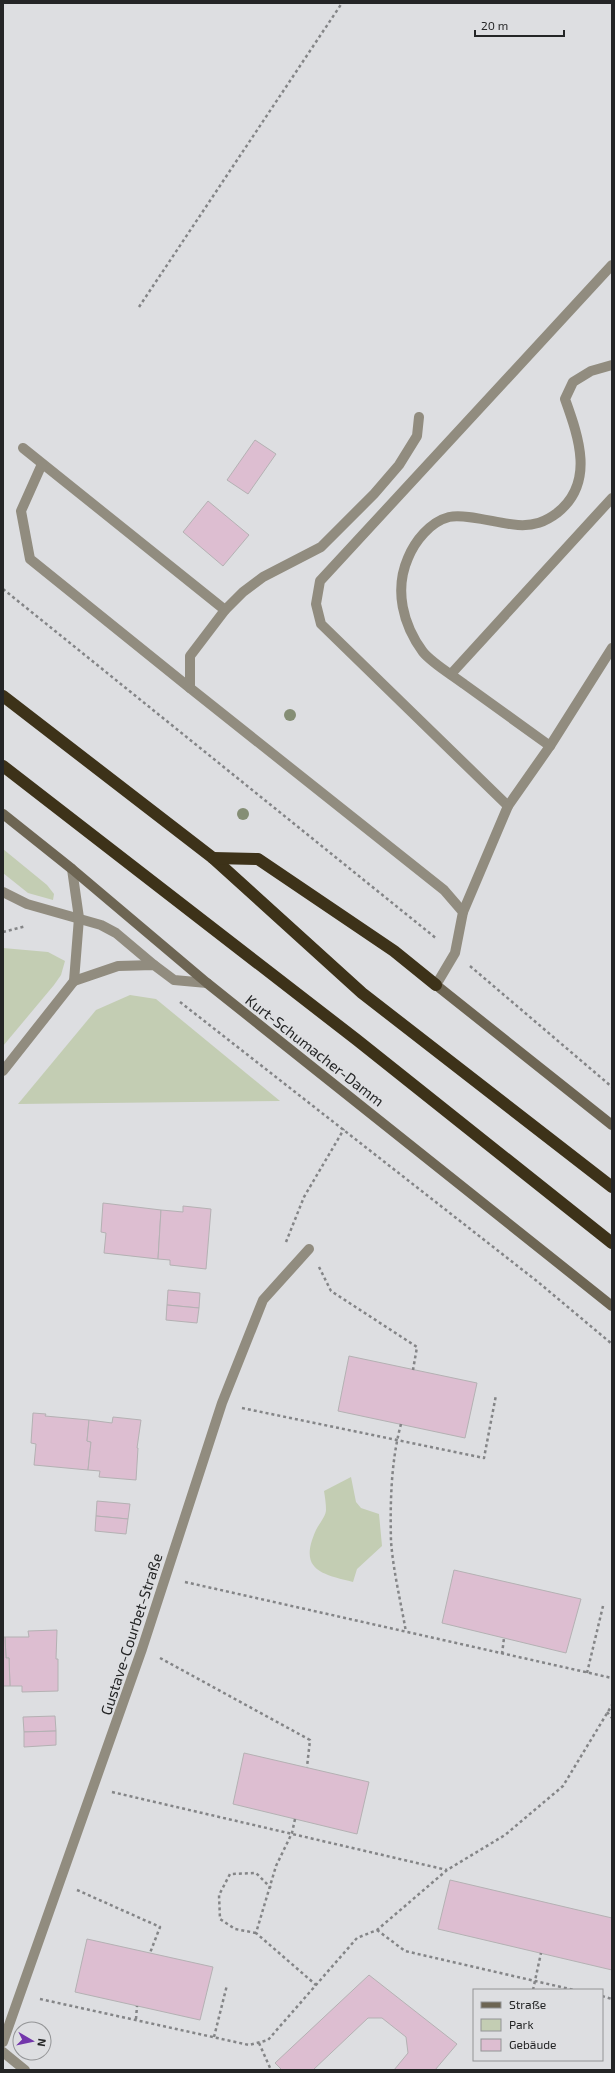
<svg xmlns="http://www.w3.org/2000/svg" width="615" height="2073" font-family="'Exo 2',sans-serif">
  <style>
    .green { fill: #c3cdb3 }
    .building { fill: #ddbed1; stroke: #b4b1b3 }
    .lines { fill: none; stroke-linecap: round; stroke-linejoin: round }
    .path { stroke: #848587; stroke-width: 2.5; stroke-dasharray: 3 3; stroke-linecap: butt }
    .service { stroke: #918c7f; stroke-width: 10 }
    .minor { stroke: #918c7f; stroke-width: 10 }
    .secondary { stroke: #6d6553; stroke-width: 10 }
    .motorway { stroke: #3d3219; stroke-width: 12 }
    .tree { fill: #858e75 }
    .labels { text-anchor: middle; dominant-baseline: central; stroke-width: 4; stroke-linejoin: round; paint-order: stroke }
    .street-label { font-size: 15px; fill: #242526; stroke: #dddee1 }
  </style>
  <rect width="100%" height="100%" fill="#dddee1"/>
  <g class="green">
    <path d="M3,849L47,885L54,894L53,900L28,893L3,873Z"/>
    <path d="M3,948L48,952L65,961L61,975L54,985L3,1046Z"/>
    <path d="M130,995L156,999L280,1101L18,1104L96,1010Z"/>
    <path d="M351,1477L356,1502L361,1508L379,1514L382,1546L357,1569L353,1582C321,1574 298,1570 316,1530C319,1524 326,1516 326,1510C326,1504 325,1497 324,1491Z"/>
  </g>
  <g class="building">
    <path d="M255,440L276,454L248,494L227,480Z"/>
    <path d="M208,501L249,535L223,566L183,532Z"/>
    <path d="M103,1203L161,1210L158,1259L104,1253L106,1233L101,1232Z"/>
    <path d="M183,1206L211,1209L206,1269L170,1265V1260L158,1259L161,1210L183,1212Z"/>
    <path d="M168,1290L200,1293L199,1308L167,1305Z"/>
    <path d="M167,1305L199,1308L197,1323L166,1320Z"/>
    <path d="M349,1356L477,1383L465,1438L338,1411Z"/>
    <path d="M33,1413L46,1414L45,1416L89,1420L87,1441L91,1442L88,1470L34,1465L36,1444L31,1443Z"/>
    <path d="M113,1417L141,1420L137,1448H138L136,1480L99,1477L100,1471L88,1470L91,1442L87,1441L89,1420L112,1423Z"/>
    <path d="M97,1501L130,1504L128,1519L96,1516Z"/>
    <path d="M96,1516L128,1519L126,1534L95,1531Z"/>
    <path d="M454,1570L581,1599L566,1653L442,1623Z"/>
    <path d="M57,1630L56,1659H58V1691L22,1692V1686H10L9,1658H6L5,1637H29L28,1631Z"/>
    <path d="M3,1637H5L6,1658H9L10,1686H3Z"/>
    <path d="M55,1716L56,1731L24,1732L23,1717Z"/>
    <path d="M56,1731V1745L24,1747V1732Z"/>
    <path d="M244,1753L369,1782L357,1834L233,1804Z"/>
    <path d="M450,1880L612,1918V1970L438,1929Z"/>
    <path d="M87,1939L213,1967L200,2020L75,1992Z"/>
    <path d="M369,1975L457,2044L435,2070H394L408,2053L406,2037L382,2018H368L313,2070H282L275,2063Z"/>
  </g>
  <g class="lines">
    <g class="path">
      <path d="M139,307L342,3"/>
      <path d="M3,589L437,939"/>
      <path d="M3,932L26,926"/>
      <path d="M470,966L612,1087"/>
      <path d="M180,1002L538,1282L612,1344"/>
      <path d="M286,1242L304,1197L344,1129"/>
      <path d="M319,1267L331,1291L417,1347L413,1370"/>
      <path d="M242,1408L484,1458L496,1395"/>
      <path d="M401,1424C391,1461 390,1503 391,1541C393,1570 401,1603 406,1632"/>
      <path d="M185,1582L612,1678"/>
      <path d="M502,1654L504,1638"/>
      <path d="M160,1658L310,1740L307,1767"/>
      <path d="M587,1673L603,1606"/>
      <path d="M607,1712L612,1718"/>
      <path d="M112,1792L447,1870"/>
      <path d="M295,1819L292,1833L276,1866L256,1933L316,1985"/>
      <path d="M77,1890L160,1927L150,1953"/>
      <path d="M377,1930L405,1951L574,1990"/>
      <path d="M256,1933L235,1929L220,1919L219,1895L230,1874L256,1873L271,1888"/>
      <path d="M533,1990L541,1953"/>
      <path d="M602,1996L612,1999"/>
      <path d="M40,1999L249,2045L268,2040L357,1938L377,1930L447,1870L505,1835L563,1786L612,1705"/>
      <path d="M136,2019L137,2006"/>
      <path d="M214,2037L227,1985"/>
      <path d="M259,2043L271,2070"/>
    </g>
    <g class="service">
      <path d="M612,365L591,371L573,382L565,399C579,438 595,483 557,513C545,522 534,526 518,525C499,524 466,513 449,517C430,522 415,541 408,558C394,590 403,625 423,652C433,664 451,674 464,684C492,704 521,725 550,746L612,648"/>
      <path d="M23,448L225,610L190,656V688L444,890L463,912L455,953L436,985"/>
      <path d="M42,464L21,511L30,559L190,688"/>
      <path d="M225,610L243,592L263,577L321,547L374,494L399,465L417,436L419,417"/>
      <path d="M451,674L612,498"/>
      <path d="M550,746L508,806L321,624L316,604L320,581L612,265"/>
      <path d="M3,892L27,904L101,925L116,933L154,965"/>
      <path d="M463,912L508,806"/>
    </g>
    <g class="minor">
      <path d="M74,981L118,966L154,965L174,980L207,983"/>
      <path d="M3,1071L74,981L79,918L72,869"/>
      <path d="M3,2042L142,1649L222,1403L263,1300L309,1249"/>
      <path d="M3,2052L25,2070"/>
    </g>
    <g class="secondary">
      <path d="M3,814L72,869L207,983L612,1306"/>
      <path d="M436,985L612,1125"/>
    </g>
    <g class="motorway">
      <path d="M3,696L213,858L362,993L612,1187"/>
      <path d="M3,766L357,1040L612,1243"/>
      <path d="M213,858L258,859L394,951L436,985"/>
    </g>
  </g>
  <g class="tree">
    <circle cx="290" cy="715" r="6"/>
    <circle cx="243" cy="814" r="6"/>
  </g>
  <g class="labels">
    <g class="street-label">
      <text transform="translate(315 1050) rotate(38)">Kurt-Schumacher-Damm</text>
      <text transform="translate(131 1634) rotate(-72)">Gustave-Courbet-Straße</text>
    </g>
  </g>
  <rect width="615" height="2073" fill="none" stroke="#242526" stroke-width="8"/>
  <rect x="473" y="1989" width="130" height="72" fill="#dddee1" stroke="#939496"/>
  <rect x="481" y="2002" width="20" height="6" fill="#6d6553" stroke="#939496"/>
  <text x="509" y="2009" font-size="12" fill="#242526">Straße</text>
  <rect x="481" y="2019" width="20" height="12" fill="#c3cdb3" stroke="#939496"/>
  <text x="509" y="2029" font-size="12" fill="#242526">Park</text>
  <rect x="481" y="2039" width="20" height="12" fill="#ddbed1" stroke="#939496"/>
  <text x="509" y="2049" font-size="12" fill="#242526">Gebäude</text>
  <g transform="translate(32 2041) rotate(99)"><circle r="19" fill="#dddee1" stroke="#939496"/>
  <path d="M0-3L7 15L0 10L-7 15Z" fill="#7336ab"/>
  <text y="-6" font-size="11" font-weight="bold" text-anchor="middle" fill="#242526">N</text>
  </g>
  <path d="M475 30v6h89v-6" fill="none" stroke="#242526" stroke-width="2"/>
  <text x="481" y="30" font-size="12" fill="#242526" stroke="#dddee1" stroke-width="3" paint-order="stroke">20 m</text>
</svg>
